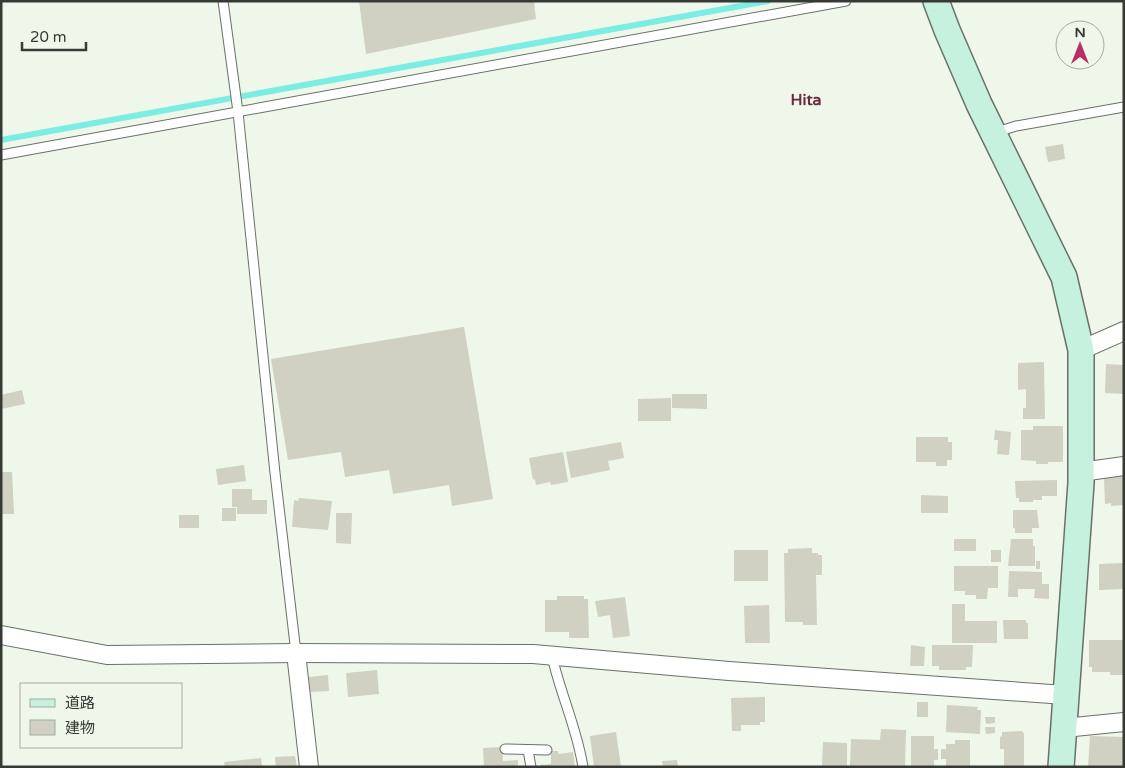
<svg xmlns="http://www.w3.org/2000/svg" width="1125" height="768" font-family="'Varela Round','Noto Sans JP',sans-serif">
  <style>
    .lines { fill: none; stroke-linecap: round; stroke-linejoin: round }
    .stream { stroke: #7cede2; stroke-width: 6 }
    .building { fill: #d0d0c3 }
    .lane-casing { stroke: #6a7167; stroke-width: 11 }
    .street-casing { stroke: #6a7167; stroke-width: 20 }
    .secondary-casing { stroke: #6a7167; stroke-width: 28 }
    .lane { stroke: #fff; stroke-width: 9 }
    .street { stroke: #fff; stroke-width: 18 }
    .secondary { stroke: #c6f1df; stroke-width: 25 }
    .labels { text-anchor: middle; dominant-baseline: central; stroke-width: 4; stroke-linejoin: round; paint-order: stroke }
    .quarter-label { font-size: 16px; font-weight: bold; fill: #6c283e; stroke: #eff7eb }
  </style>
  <rect width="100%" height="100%" fill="#eff7eb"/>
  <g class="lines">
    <path class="stream" d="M1,140L768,1"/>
  </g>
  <g class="building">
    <path d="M359,1H534L536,19L366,54Z"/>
    <path d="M1063,144L1065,159L1048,162L1045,147Z"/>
    <path d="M464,327L493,499L452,506L449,485L393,494L389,470L345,477L341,452L288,460L271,359Z"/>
    <path d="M1044,362L1045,419H1023V408H1026V389L1018,390V363Z"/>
    <path d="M1106,364L1124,365V394L1105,393Z"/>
    <path d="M22,390L25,404L1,409V395Z"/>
    <path d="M672,394H707V409L672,408Z"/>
    <path d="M671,398V421H638V399Z"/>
    <path d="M1033,426H1063V462H1048V464H1036V461L1021,460V430H1033Z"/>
    <path d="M995,430L1011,432L1009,455L997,454L998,440H994Z"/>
    <path d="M916,437H948V442H952V460H947V466H936V462H916Z"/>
    <path d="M621,442L624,458L608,461L610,470L571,478L566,452Z"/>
    <path d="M563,452L568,482L551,485L550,482L536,485L535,479L533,480L529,458Z"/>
    <path d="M244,465L246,481L218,485L216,469Z"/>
    <path d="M1,472H12L14,514H1Z"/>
    <path d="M1124,476V505L1111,506V503L1105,504L1104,477Z"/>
    <path d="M1057,480V496H1042V500H1033V502H1019V498H1016L1015,481Z"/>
    <path d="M232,489H252V500H267V514H237V507H232Z"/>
    <path d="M921,495L948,496V513H921Z"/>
    <path d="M299,498L332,501L328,530L292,527L294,500L298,501Z"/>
    <rect x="222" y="508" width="14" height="13"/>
    <path d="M1013,510H1037L1039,528H1032V533H1015V528H1013Z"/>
    <path d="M336,513H352L351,544L336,543Z"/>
    <rect x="179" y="515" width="20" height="13"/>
    <rect x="954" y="539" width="22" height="12"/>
    <path d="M1011,539H1033V546H1035V566H1008Z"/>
    <path d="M812,548V553H818V555H822V575H816L817,625H803V622H785L784,553H788V549Z"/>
    <rect x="734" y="550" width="34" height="31"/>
    <rect x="991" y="550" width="10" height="12"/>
    <rect x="1036" y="561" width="4" height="8"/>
    <path d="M1124,563V589L1099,590V564Z"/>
    <path d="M954,566H998V588H988L987,599H976V595H965V591H954Z"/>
    <path d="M1009,571L1042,572V584H1049V599L1034,598L1035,589H1018V597H1008Z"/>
    <path d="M557,596H584V599H588L589,638H569V632H545V600H557Z"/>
    <path d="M625,597L630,636L613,638L610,615L598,617L595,601Z"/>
    <path d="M952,604H965V621H997V643H952Z"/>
    <path d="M769,605L770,643H745L744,606Z"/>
    <path d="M1003,620H1026V623H1028V639H1004Z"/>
    <path d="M1089,640H1124V675H1110V672H1092V667H1089Z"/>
    <path d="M911,645L925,647L924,666H910Z"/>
    <path d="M932,645H973L972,667H966V670H939V666H932Z"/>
    <path d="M377,670L379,694L348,697L346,673Z"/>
    <path d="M328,675L329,691L310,692L309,677Z"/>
    <path d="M765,697V722H760V725H741V731H732L731,698Z"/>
    <rect x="917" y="702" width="11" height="15"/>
    <path d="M947,705L978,707L977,710H981L980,734L946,732Z"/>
    <path d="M985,717H995V723L986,724Z"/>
    <path d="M985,727H995V733L986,734Z"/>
    <path d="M881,729L906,730L905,767H850L851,739L880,740Z"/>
    <path d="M1022,731L1024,734V767H1004V749H1000V737L1002,736V732Z"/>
    <path d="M616,732L621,767H594L590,736Z"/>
    <path d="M911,736H934V749H938V760H934V767H911Z"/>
    <path d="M1090,736L1124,737V767H1088Z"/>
    <path d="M955,740H970V767H946V759H941V749H946V744H955Z"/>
    <path d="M823,742L847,743V767H822Z"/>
    <path d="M502,747L503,761L518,760V767H484L483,748Z"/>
    <path d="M551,751H558L559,754L573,752L575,767H541L540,765L551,764Z"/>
    <path d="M295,756L297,767H276L275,757Z"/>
    <path d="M261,758L262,767H225L224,762Z"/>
    <path d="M677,760L678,767H663L662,761Z"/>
  </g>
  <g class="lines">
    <g class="lane-casing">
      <g id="lane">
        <path d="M223,1L238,112L275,473L296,653"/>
        <path d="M994,133L1016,126L1124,107"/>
        <path d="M1,155L846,1"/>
        <path d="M552,656C560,693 577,728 583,767"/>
        <path d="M505,749L547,750"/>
        <path d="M528,750L531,767"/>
      </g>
    </g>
    <g class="street-casing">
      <g id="street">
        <path d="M1081,350L1124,331"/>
        <path d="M1081,472L1124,466"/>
        <path d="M1,635L107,655L296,653L533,654L729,671L1065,695"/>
        <path d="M296,653L309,767"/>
        <path d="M1064,728L1124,722"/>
      </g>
    </g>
    <g class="secondary-casing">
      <path id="secondary" d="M936,1L947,30L979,104L1064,277L1081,350V483L1061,767"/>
    </g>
    <use href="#lane" class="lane"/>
    <use href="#street" class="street"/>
    <use href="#secondary" class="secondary"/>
  </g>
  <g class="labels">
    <g class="quarter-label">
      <text x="806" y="100">Hita</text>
    </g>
  </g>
  <rect width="1125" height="768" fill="none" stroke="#363934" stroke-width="5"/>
  <rect x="20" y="683" width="162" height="65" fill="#eff7eb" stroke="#a5aba2"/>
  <rect x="30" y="699" width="25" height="8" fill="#c6f1df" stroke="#a5aba2"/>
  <text x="65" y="708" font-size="15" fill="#363934">道路</text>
  <rect x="30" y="720" width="25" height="15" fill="#d0d0c3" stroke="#a5aba2"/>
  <text x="65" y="733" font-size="15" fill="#363934">建物</text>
  <g transform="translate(1080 45)"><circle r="24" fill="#eff7eb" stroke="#a5aba2"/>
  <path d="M0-4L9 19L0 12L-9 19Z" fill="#bb2e64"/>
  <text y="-8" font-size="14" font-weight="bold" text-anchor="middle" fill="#363934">N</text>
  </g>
  <path d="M22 42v8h64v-8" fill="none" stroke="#363934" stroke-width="2.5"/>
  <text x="30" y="42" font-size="15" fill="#363934" stroke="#eff7eb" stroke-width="4" paint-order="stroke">20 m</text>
</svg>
